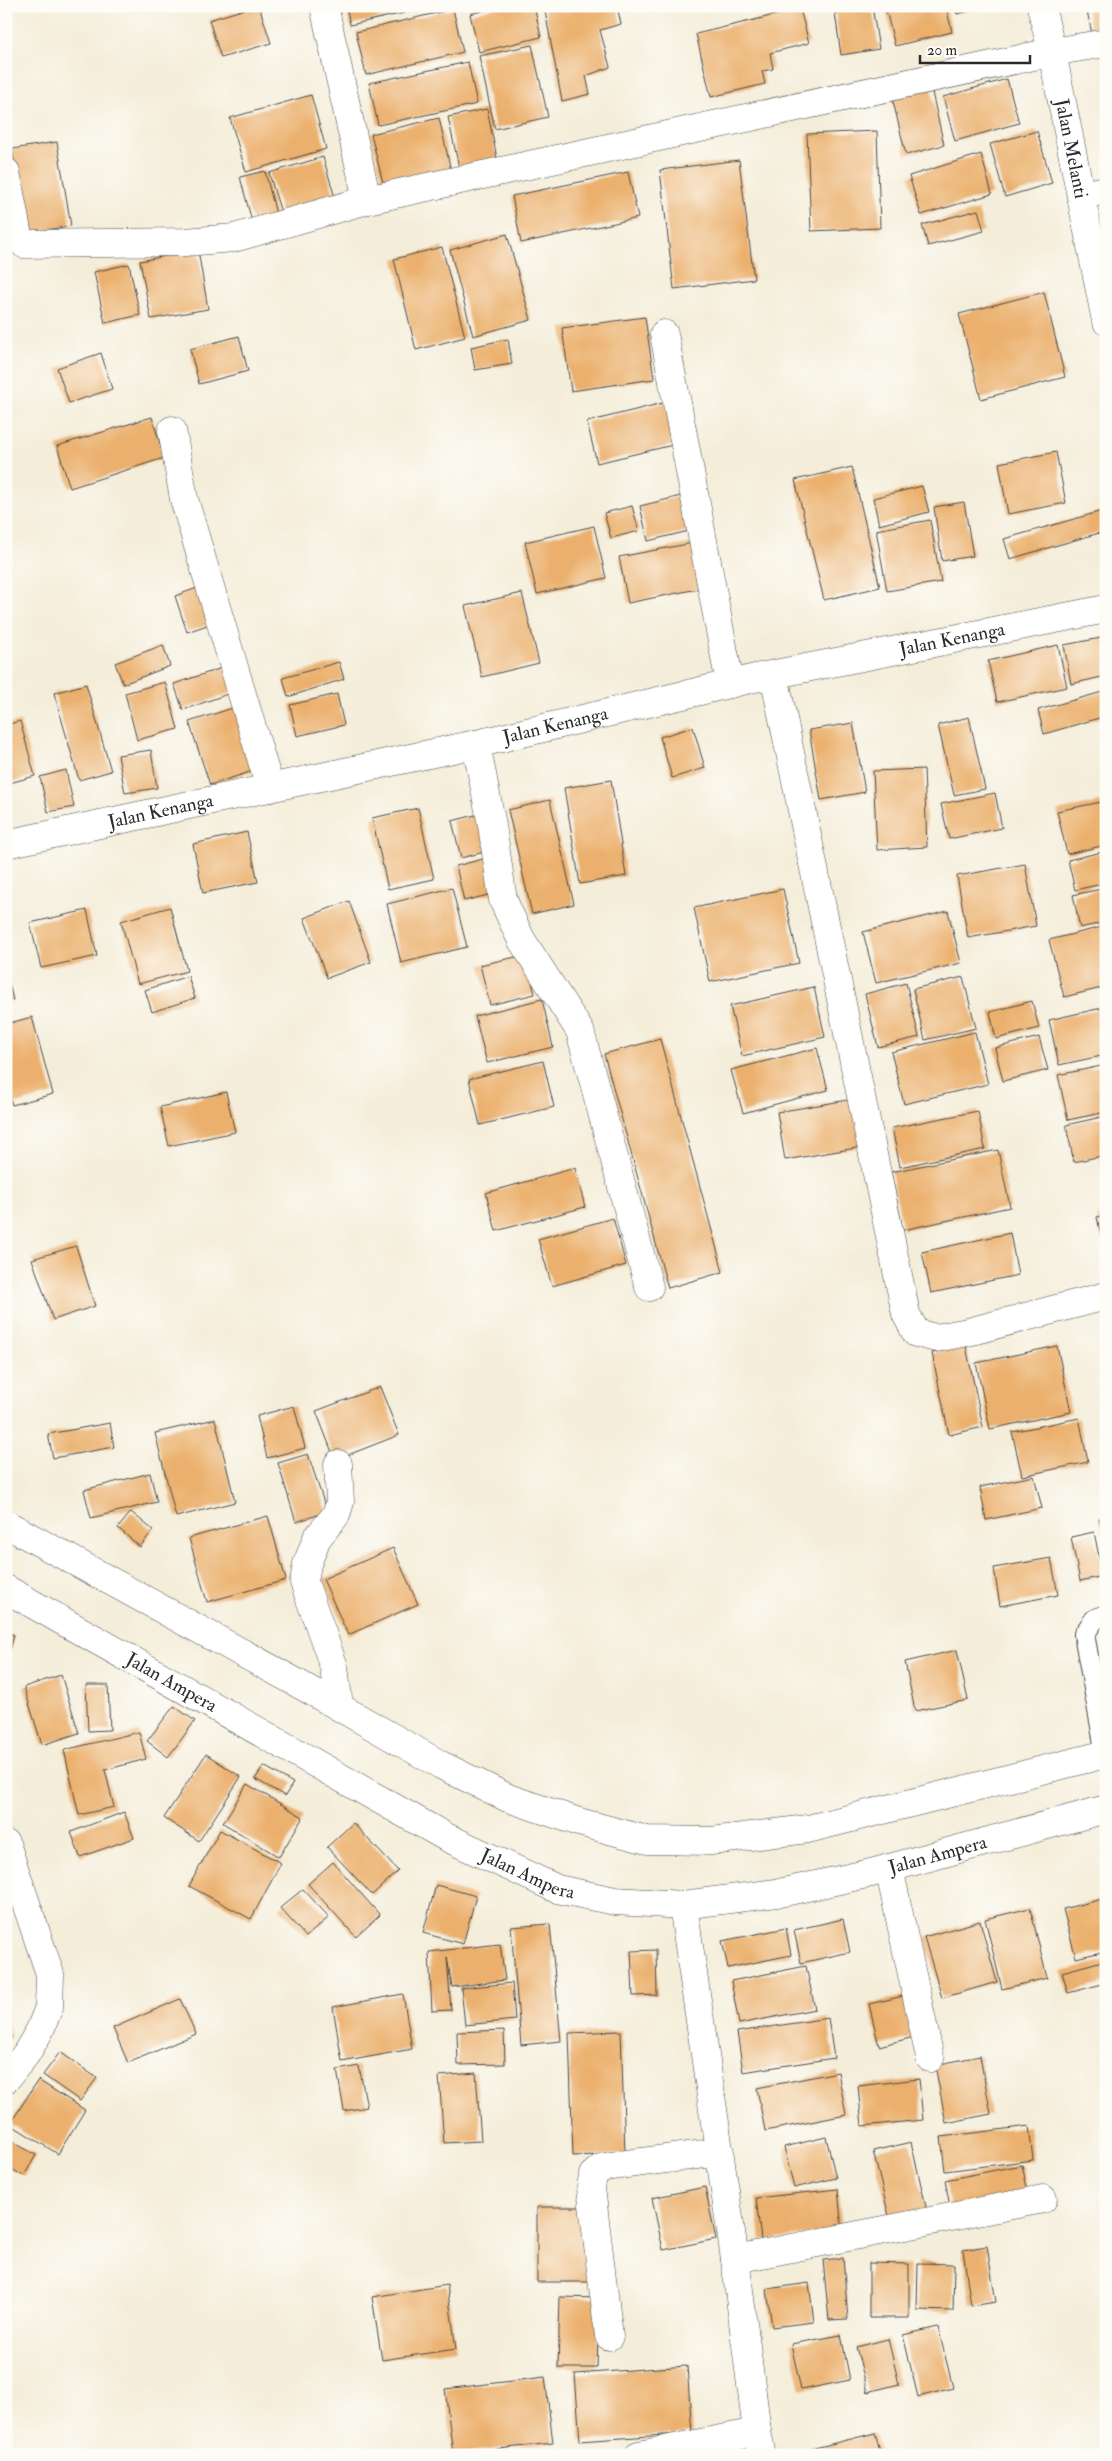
<svg xmlns="http://www.w3.org/2000/svg" width="1112" height="2461" font-family="'IM FELL Double Pica',serif">
  <style>
    .building { fill: #ebb06d }
    .lines { fill: none; stroke-linecap: round; stroke-linejoin: round }
    .service-casing { stroke: #494845; stroke-width: 22 }
    .minor-casing { stroke: #494845; stroke-width: 29 }
    .primary-casing { stroke: #494845; stroke-width: 29 }
    .service { stroke: #fff; stroke-width: 20 }
    .minor { stroke: #fff; stroke-width: 28 }
    .primary { stroke: #fff; stroke-width: 28 }
    .labels { text-anchor: middle; dominant-baseline: central; stroke-width: 4; stroke-linejoin: round; paint-order: stroke }
    .street-label { font-size: 19px; fill: #2b2b2b; stroke: #fdfcf7 }
  </style>
  <rect width="100%" height="100%" fill="#fdfcf7"/>
  <filter id="ink" filterUnits="userSpaceOnUse"><feTurbulence type="fractalNoise" baseFrequency=".02" numOctaves="2"/><feDisplacementMap in="SourceGraphic" scale="10" xChannelSelector="R" yChannelSelector="G"/><feConvolveMatrix kernelMatrix="1 2 1 2 8 2 1 2 1" color-interpolation-filters="sRGB"/></filter>
  <filter id="wash" filterUnits="userSpaceOnUse"><feTurbulence type="fractalNoise" baseFrequency=".0096" numOctaves="4" result="noise"/><feDisplacementMap in="SourceGraphic" scale="20" xChannelSelector="R" yChannelSelector="G"/><feGaussianBlur stdDeviation="1.12" result="paint"/><feColorMatrix in="noise" values="0 0 0 0 0 0 0 0 0 0 0 0 0 0 0 0 0 1.4 0 .05"/><feComposite in="paint" operator="in"/></filter>
  <g filter="url(#wash)">
    <rect width="100%" height="100%" fill="#f4edd9"/>
    <g id="blocks">
      <g class="building">
        <path d="M255,6H259L271,43L221,58L209,20Z"/>
        <path d="M346,6H431V7L350,25Z"/>
        <path d="M500,6H534L541,37L479,52L470,14Z"/>
        <path d="M544,6H617L621,24L600,30L610,67L586,76L590,94L562,101Z"/>
        <path d="M834,6H872L879,49L841,55Z"/>
        <path d="M885,6H946L952,32L895,46Z"/>
        <path d="M954,6H982V7L957,14Z"/>
        <path d="M1086,6H1106V36L1093,39Z"/>
        <path d="M453,9L463,52L366,75L356,32Z"/>
        <path d="M800,9L809,43L770,53L773,69L762,71L765,84L711,97L696,34Z"/>
        <path d="M532,45L548,117L495,129L479,56Z"/>
        <path d="M468,62L477,104L378,125L369,83Z"/>
        <path d="M1007,79L1019,123L955,141L943,97Z"/>
        <path d="M931,88L944,145L906,155L892,97Z"/>
        <path d="M311,95L326,149L246,172L230,118Z"/>
        <path d="M487,109L498,163L460,172L448,117Z"/>
        <path d="M439,118L452,175L385,191L371,134Z"/>
        <path d="M877,131L880,228L811,231L807,134Z"/>
        <path d="M1037,131L1052,183L1005,197L990,144Z"/>
        <path d="M57,142L71,226L26,233L12,149Z"/>
        <path d="M981,154L992,194L921,215L909,176Z"/>
        <path d="M323,157L336,201L282,216L269,173Z"/>
        <path d="M739,160L754,279L674,289L660,170Z"/>
        <path d="M265,171L277,218L253,225L240,177Z"/>
        <path d="M628,172L638,218L521,243L512,196Z"/>
        <path d="M978,210L984,231L928,246L922,225Z"/>
        <path d="M507,234L531,320L473,336L450,250Z"/>
        <path d="M442,247L465,337L416,350L394,259Z"/>
        <path d="M198,250L208,309L151,319L140,261Z"/>
        <path d="M129,264L140,315L105,323L94,272Z"/>
        <path d="M1044,292L1065,377L981,399L959,314Z"/>
        <path d="M645,317L654,379L571,391L562,328Z"/>
        <path d="M239,336L248,371L199,384L190,349Z"/>
        <path d="M508,339L512,364L475,370L471,347Z"/>
        <path d="M101,353L112,389L69,403L57,368Z"/>
        <path d="M667,402L677,444L597,463L587,422Z"/>
        <path d="M152,417L164,458L70,488L57,446Z"/>
        <path d="M1056,452L1066,503L1008,514L999,463Z"/>
        <path d="M852,467L880,587L824,600L795,480Z"/>
        <path d="M922,486L929,512L879,525L873,498Z"/>
        <path d="M689,494L697,529L648,541L640,506Z"/>
        <path d="M964,502L973,556L942,561L934,507Z"/>
        <path d="M632,506L639,531L611,538L604,513Z"/>
        <path d="M1102,511L1106,531L1010,559L1004,539Z"/>
        <path d="M930,520L941,582L887,591L876,530Z"/>
        <path d="M594,526L606,578L537,594L525,542Z"/>
        <path d="M698,542L707,587L628,603L619,557Z"/>
        <path d="M200,587L213,623L187,632L175,596Z"/>
        <path d="M522,593L539,663L482,677L465,606Z"/>
        <path d="M1106,637V676L1071,684L1064,645Z"/>
        <path d="M163,645L170,666L123,684L115,663Z"/>
        <path d="M1058,645L1067,687L997,702L988,661Z"/>
        <path d="M339,662L344,679L288,697L283,678Z"/>
        <path d="M225,667L233,692L183,710L174,684Z"/>
        <path d="M165,682L178,729L137,740L125,693Z"/>
        <path d="M86,684L111,771L79,780L54,693Z"/>
        <path d="M1106,691V716L1044,734L1038,710Z"/>
        <path d="M337,694L344,725L297,736L290,705Z"/>
        <path d="M239,706L259,769L210,785L189,722Z"/>
        <path d="M969,717L985,789L954,795L938,725Z"/>
        <path d="M20,721L35,776L6,784V725Z"/>
        <path d="M853,723L865,792L821,800L809,730Z"/>
        <path d="M693,727L705,768L672,778L660,737Z"/>
        <path d="M151,750L157,788L125,793L118,755Z"/>
        <path d="M924,769L927,847L877,850L873,771Z"/>
        <path d="M66,770L74,807L48,812L40,777Z"/>
        <path d="M611,780L626,876L580,884L564,788Z"/>
        <path d="M995,793L1002,828L949,839L941,804Z"/>
        <path d="M550,800L574,904L532,914L508,810Z"/>
        <path d="M1106,801V845L1067,854L1057,811Z"/>
        <path d="M418,808L434,879L388,889L372,818Z"/>
        <path d="M483,813L492,850L461,858L452,821Z"/>
        <path d="M247,832L258,882L203,893L193,844Z"/>
        <path d="M1106,851V883L1075,890L1068,860Z"/>
        <path d="M487,858L496,893L464,901L456,866Z"/>
        <path d="M1025,864L1036,926L968,938L957,876Z"/>
        <path d="M452,888L467,947L401,963L387,904Z"/>
        <path d="M1106,888V922L1080,928L1073,895Z"/>
        <path d="M783,889L799,963L710,982L694,908Z"/>
        <path d="M349,901L371,962L327,978L304,918Z"/>
        <path d="M170,907L187,971L138,984L121,921Z"/>
        <path d="M87,910L97,956L41,968L30,923Z"/>
        <path d="M948,911L961,963L876,983L863,932Z"/>
        <path d="M1106,926V987L1064,997L1049,940Z"/>
        <path d="M525,955L535,994L490,1005L480,965Z"/>
        <path d="M6,972L13,1000L6,1001Z"/>
        <path d="M188,976L195,998L152,1012L145,990Z"/>
        <path d="M963,977L976,1028L925,1040L913,989Z"/>
        <path d="M906,983L919,1037L878,1047L865,994Z"/>
        <path d="M814,987L825,1037L742,1056L730,1006Z"/>
        <path d="M542,999L553,1047L487,1063L475,1016Z"/>
        <path d="M1032,1001L1039,1028L996,1039L990,1012Z"/>
        <path d="M1106,1007V1055L1059,1065L1049,1020Z"/>
        <path d="M32,1017L53,1094L12,1105L6,1085V1024Z"/>
        <path d="M975,1032L988,1084L904,1104L891,1052Z"/>
        <path d="M1039,1037L1048,1070L1003,1081L995,1048Z"/>
        <path d="M660,1039L723,1272L668,1288L604,1054Z"/>
        <path d="M817,1048L828,1090L743,1113L731,1070Z"/>
        <path d="M543,1061L554,1107L480,1125L469,1079Z"/>
        <path d="M1106,1065V1112L1068,1120L1058,1075Z"/>
        <path d="M226,1092L235,1132L169,1146L160,1107Z"/>
        <path d="M854,1099L862,1147L785,1160L777,1112Z"/>
        <path d="M978,1111L985,1149L900,1167L892,1128Z"/>
        <path d="M1106,1116V1155L1074,1162L1066,1125Z"/>
        <path d="M998,1150L1010,1207L903,1230L891,1172Z"/>
        <path d="M1106,1159V1180H1105L1100,1160Z"/>
        <path d="M575,1168L585,1207L496,1231L486,1193Z"/>
        <path d="M1106,1215V1253H1105L1097,1217Z"/>
        <path d="M613,1218L626,1265L552,1286L538,1239Z"/>
        <path d="M1010,1233L1018,1275L931,1293L922,1252Z"/>
        <path d="M76,1246L95,1306L53,1320L32,1259Z"/>
        <path d="M966,1346L983,1427L949,1435L932,1353Z"/>
        <path d="M1057,1346L1071,1412L990,1429L976,1363Z"/>
        <path d="M380,1387L399,1435L335,1460L316,1411Z"/>
        <path d="M294,1406L305,1448L267,1458L257,1416Z"/>
        <path d="M1079,1418L1088,1462L1022,1476L1012,1432Z"/>
        <path d="M215,1419L235,1502L176,1517L155,1433Z"/>
        <path d="M110,1423L114,1447L53,1458L48,1434Z"/>
        <path d="M308,1454L327,1512L296,1522L278,1463Z"/>
        <path d="M150,1473L157,1502L91,1518L84,1490Z"/>
        <path d="M1034,1476L1042,1508L986,1520L980,1487Z"/>
        <path d="M131,1512L153,1530L140,1547L118,1528Z"/>
        <path d="M268,1516L286,1580L207,1602L189,1538Z"/>
        <path d="M1106,1516V1547H1105L1099,1518Z"/>
        <path d="M1094,1532L1103,1576L1080,1581L1071,1537Z"/>
        <path d="M393,1548L418,1604L348,1635L323,1579Z"/>
        <path d="M1051,1558L1058,1595L1000,1606L994,1568Z"/>
        <path d="M6,1633L14,1635L8,1658H6Z"/>
        <path d="M957,1650L968,1700L915,1711L905,1662Z"/>
        <path d="M61,1675L79,1733L42,1745L24,1687Z"/>
        <path d="M86,1685H108L110,1730L88,1731Z"/>
        <path d="M174,1706L195,1721L168,1757L147,1741Z"/>
        <path d="M139,1732L146,1759L105,1770L114,1807L79,1815L64,1750Z"/>
        <path d="M206,1754L241,1777L199,1841L164,1818Z"/>
        <path d="M264,1766L293,1783L285,1796L255,1779Z"/>
        <path d="M247,1784L303,1817L279,1857L223,1823Z"/>
        <path d="M124,1812L134,1838L80,1857L71,1832Z"/>
        <path d="M353,1823L398,1871L372,1895L327,1847Z"/>
        <path d="M220,1830L281,1863L251,1919L189,1886Z"/>
        <path d="M333,1862L380,1915L356,1937L308,1884Z"/>
        <path d="M436,1885L476,1896L463,1944L423,1933Z"/>
        <path d="M303,1889L329,1917L306,1937L280,1908Z"/>
        <path d="M1106,1898V1951L1076,1958L1063,1909Z"/>
        <path d="M1030,1908L1047,1978L1002,1989L985,1919Z"/>
        <path d="M843,1919L850,1952L801,1963L794,1930Z"/>
        <path d="M980,1921L997,1982L942,1998L924,1937Z"/>
        <path d="M550,1924L561,2041L521,2045L511,1927Z"/>
        <path d="M786,1928L791,1955L728,1968L722,1941Z"/>
        <path d="M500,1944L505,1980L452,1987L447,1957L451,2010L432,2011L429,1952Z"/>
        <path d="M656,1950L657,1995L633,1996L631,1951Z"/>
        <path d="M1106,1960V1983L1068,1993L1062,1972Z"/>
        <path d="M806,1966L815,2009L739,2024L731,1981Z"/>
        <path d="M512,1983L515,2020L465,2025L461,1988Z"/>
        <path d="M403,1994L412,2049L342,2062L333,2007Z"/>
        <path d="M908,1995L918,2036L879,2046L869,2004Z"/>
        <path d="M180,1999L196,2034L128,2063L113,2028Z"/>
        <path d="M6,2007L11,2038L6,2039Z"/>
        <path d="M828,2018L834,2058L743,2072L737,2032Z"/>
        <path d="M504,2030L505,2064L458,2065L457,2032Z"/>
        <path d="M621,2031L625,2154L573,2156L569,2033Z"/>
        <path d="M60,2052L97,2078L80,2101L43,2075Z"/>
        <path d="M980,2056L991,2114L946,2123L935,2065Z"/>
        <path d="M359,2066L367,2107L344,2111L337,2070Z"/>
        <path d="M838,2072L846,2115L765,2131L757,2088Z"/>
        <path d="M476,2073L481,2141L444,2143L439,2076Z"/>
        <path d="M919,2079L923,2120L862,2126L858,2086Z"/>
        <path d="M38,2080L85,2110L58,2154L10,2124Z"/>
        <path d="M1029,2126L1033,2160L945,2171L941,2137Z"/>
        <path d="M826,2137L836,2178L794,2188L784,2147Z"/>
        <path d="M6,2138L36,2155L24,2176L6,2166Z"/>
        <path d="M911,2142L927,2211L890,2220L873,2151Z"/>
        <path d="M1022,2165L1028,2192L950,2207L945,2180Z"/>
        <path d="M705,2187L716,2239L663,2250L652,2198Z"/>
        <path d="M838,2189L842,2231L761,2240L756,2198Z"/>
        <path d="M537,2207H589L590,2282H537Z"/>
        <path d="M987,2246L996,2302L971,2306L963,2250Z"/>
        <path d="M843,2258L848,2319L829,2320L823,2260Z"/>
        <path d="M869,2263L909,2264V2318H869Z"/>
        <path d="M918,2263L954,2264L953,2311L917,2310Z"/>
        <path d="M809,2283L814,2322L772,2327L767,2289Z"/>
        <path d="M447,2285L456,2349L382,2360L372,2297Z"/>
        <path d="M560,2297L599,2298L597,2368H558Z"/>
        <path d="M938,2327L953,2388L918,2397L903,2335Z"/>
        <path d="M841,2335L850,2380L801,2390L791,2344Z"/>
        <path d="M888,2339L899,2384L868,2392L856,2347Z"/>
        <path d="M687,2366L692,2433L580,2441L575,2374Z"/>
        <path d="M545,2377L553,2443L453,2454L445,2389Z"/>
        <path d="M875,2433L881,2455H808L807,2450Z"/>
      </g>
    </g>
  </g>
  <g filter="url(#ink)">
    <use href="#blocks" fill-opacity="0" stroke="#494845" stroke-width="1"/>
    <g class="lines">
      <g class="service-casing">
        <path id="service" d="M1106,1754L1084,1634L1095,1619L1106,1615"/>
      </g>
      <g class="minor-casing">
        <g id="minor">
          <path d="M324,6L367,200"/>
          <path id="s1" d="M1041,6L1052,52L1106,321"/>
          <path d="M6,172L18,236L24,244L185,242L234,238L367,200L1052,52L1106,43"/>
          <path d="M1081,195L1106,190"/>
          <path d="M664,334L730,684"/>
          <path d="M172,430L184,499L270,788"/>
          <path d="M774,675L906,1314L916,1333L936,1338L968,1332L1106,1296"/>
          <path d="M476,744L492,825L503,900L521,939L580,1031L649,1287"/>
          <path id="s2" d="M6,844L476,744L755,678L1106,609"/>
          <path d="M338,1464L340,1502L336,1515L317,1538L307,1564L304,1582L334,1667L339,1706"/>
          <path d="M6,1844L50,1974L49,2007L40,2030L26,2054L6,2079"/>
          <path d="M889,1868L930,2058"/>
          <path d="M683,1905L735,2259L757,2432L762,2455"/>
          <path d="M735,2259L1043,2199"/>
          <path d="M609,2336L591,2188L593,2175L601,2168L611,2166L720,2152"/>
          <path d="M639,2455L757,2432"/>
        </g>
      </g>
      <g class="primary-casing">
        <g id="primary">
          <path d="M6,1524L290,1679L441,1765L508,1798L579,1822L647,1840L711,1841L808,1829L1106,1754"/>
          <path id="s3" d="M6,1589L446,1837L557,1889L615,1901L683,1905L784,1892L871,1873L1106,1809"/>
        </g>
      </g>
      <use href="#service" class="service"/>
      <use href="#minor" class="minor"/>
      <use href="#primary" class="primary"/>
    </g>
  </g>
  <g class="labels">
    <g class="street-label">
      <text stroke="none"><textPath href="#s1" startOffset="146">Jalan Melanti</textPath></text>
      <text stroke="none"><textPath href="#s2" startOffset="968">Jalan Kenanga</textPath></text>
      <text stroke="none"><textPath href="#s2" startOffset="562">Jalan Kenanga</textPath></text>
      <text stroke="none"><textPath href="#s2" startOffset="158">Jalan Kenanga</textPath></text>
      <text stroke="none"><textPath href="#s3" startOffset="190">Jalan Ampera</textPath></text>
      <text stroke="none"><textPath href="#s3" startOffset="1015">Jalan Ampera</textPath></text>
      <text stroke="none"><textPath href="#s3" startOffset="595">Jalan Ampera</textPath></text>
    </g>
  </g>
  <rect width="1112" height="2461" fill="none" stroke="#fdfcf7" stroke-width="25"/>
  <path d="M920 55v8h110v-8" fill="none" stroke="#2b2b2b" stroke-width="2.5"/>
  <text x="927" y="55" font-size="15" fill="#2b2b2b" stroke="#fdfcf7" stroke-width="4" paint-order="stroke">20 m</text>
</svg>
